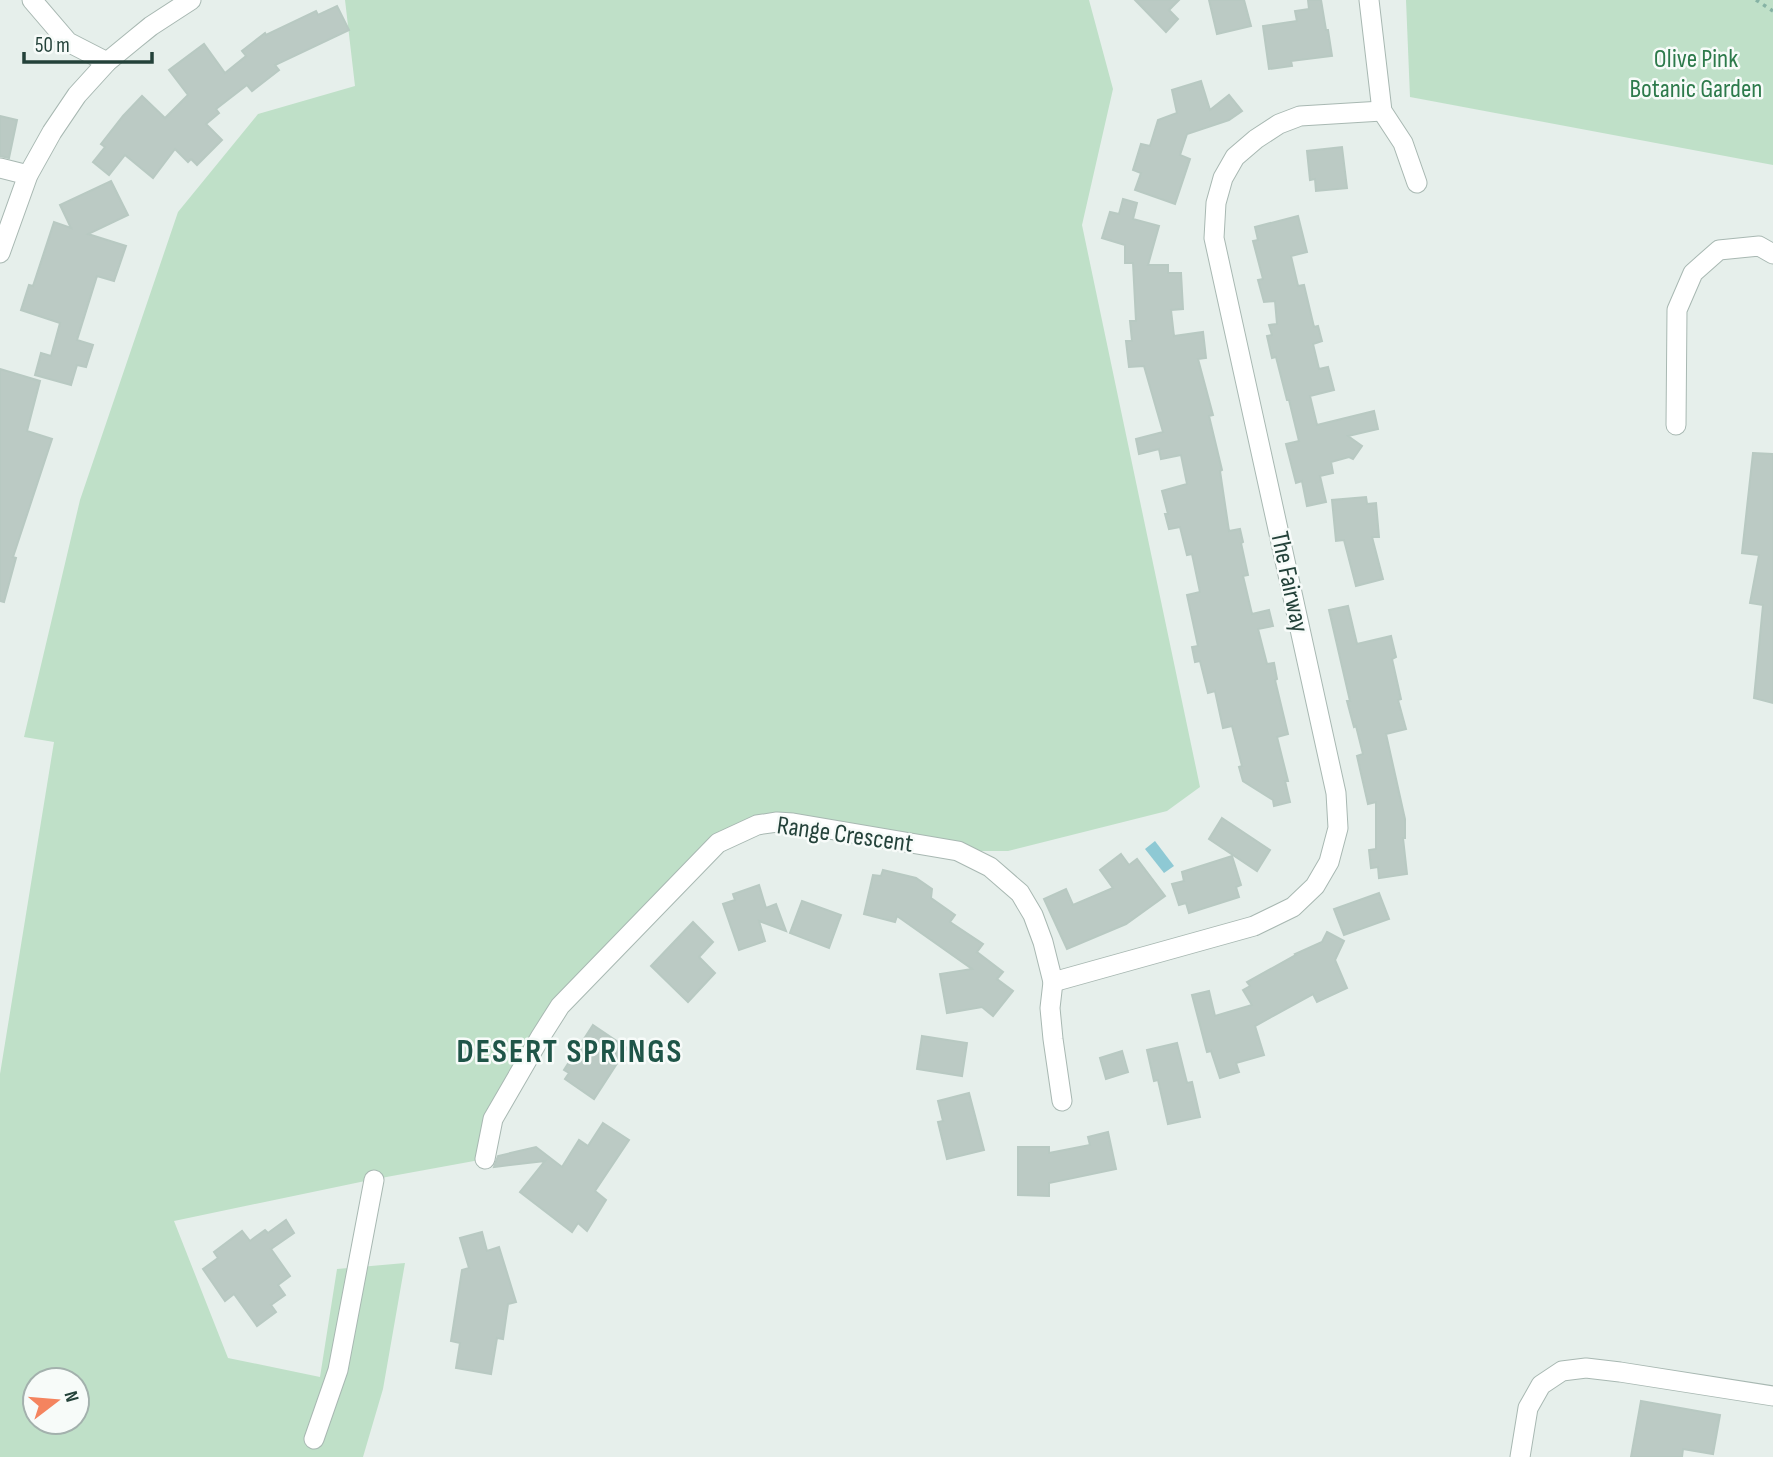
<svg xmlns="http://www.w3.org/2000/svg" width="1773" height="1457" font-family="'Sofia Sans Condensed',sans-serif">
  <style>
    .green { fill: #bfe0c8; fill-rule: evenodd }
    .water { fill: #8ec9d4 }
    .building { fill: #bbcac4; stroke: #b8c9c2; stroke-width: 2 }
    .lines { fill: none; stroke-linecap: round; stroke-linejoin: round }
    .minor-casing { stroke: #a8b8b2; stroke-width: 21 }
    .path { stroke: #86b3a5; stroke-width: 3.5; stroke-dasharray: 3.5 5; stroke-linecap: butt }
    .minor { stroke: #fff; stroke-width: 19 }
    .labels { text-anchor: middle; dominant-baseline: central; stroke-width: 5; stroke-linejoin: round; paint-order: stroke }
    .park-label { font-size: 26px; fill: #2d7a4b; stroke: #f7fbf9 }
    .street-label { font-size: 26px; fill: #24423a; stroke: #f7fbf9 }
    .district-label { font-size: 33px; font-weight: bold; letter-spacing: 2px; fill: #1f5548; stroke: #f7fbf9 }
  </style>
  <rect width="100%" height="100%" fill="#e6efeb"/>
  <g class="green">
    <path d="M345,0H1089L1113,89L1082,225L1200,787L1167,811L1008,851H958L793,823L744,830L541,1036L485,1159L370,1180L174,1221L228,1358L320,1377L337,1269L405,1263L383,1389L363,1457H0V1074L54,742L24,737L80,500L178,212L258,114L355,86ZM35,1380H77V1422H35Z"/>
    <path d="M1406,0H1773V165L1410,97Z"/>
  </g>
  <path class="water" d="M1155,841L1174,866L1164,873L1145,849Z"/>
  <g class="building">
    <path d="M1135,0H1179L1169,10L1178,19L1166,32Z"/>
    <path d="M1209,0H1244L1251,26L1217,34Z"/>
    <path d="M1308,0H1321L1326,30H1328L1332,56L1291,61L1292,66L1269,69L1263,26L1297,21L1295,11L1309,9Z"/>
    <path d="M337,6L349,30L275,65L279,70L252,91L247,85L216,109L219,113L206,124L222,140L197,165L191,159L188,162L175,149L153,178L125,155L109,175L93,162L105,147L101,144L123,116L142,96L165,118L188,95L169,70L204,44L225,73L246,56L242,51L265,33L266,35L316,11L318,15Z"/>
    <path d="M1201,81L1210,110L1229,95L1242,111L1229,120L1187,134L1180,155L1190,159L1175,204L1135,190L1141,173L1133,170L1141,144L1150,146L1158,120L1177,113L1172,90Z"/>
    <path d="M0,116L17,120L9,158L0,156Z"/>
    <path d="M1342,147L1347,188L1316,191L1315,179L1310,180L1307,151Z"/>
    <path d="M111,181L128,215L88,234L126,246L114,281L97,276L77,340L93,345L86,367L77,365L71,385L35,375L41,353L51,356L60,323L21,310L29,285L33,286L54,222L71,228L60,205Z"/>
    <path d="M1123,199L1137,203L1133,219L1159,226L1148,265H1168V273H1181L1183,309L1171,310L1174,336L1203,332L1206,358L1198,359L1213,415L1209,416L1222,470L1220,471L1229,531L1240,529L1243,542L1241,543L1248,575L1243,576L1252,614L1269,610L1273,626L1258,629L1267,664L1274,663L1277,679L1275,680L1288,734L1277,737L1288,781H1285L1290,802L1274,806L1273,800L1243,781L1239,767L1242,766L1232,726L1223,728L1215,691L1208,693L1200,661L1195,662L1192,647L1198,646L1187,595L1200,592L1192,554L1187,555L1180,527L1169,529L1165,514H1168L1162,491L1187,484L1181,455L1161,459L1159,449L1139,454L1136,439L1163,432L1144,366L1129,367L1126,341H1132L1130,321H1136L1133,263H1125V245L1102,238L1110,212L1119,214Z"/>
    <path d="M1298,216L1307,252L1291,256L1298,286L1304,285L1314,327L1318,326L1322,341L1313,344L1319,369L1328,367L1334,390L1310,396L1317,425L1374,411L1378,429L1348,436L1362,446L1353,459L1349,457L1331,462L1333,473L1320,476L1326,502L1307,506L1302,481L1296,483L1286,444L1299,441L1289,400H1287L1276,357L1272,358L1267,336L1272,335L1269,325L1277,324L1275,301L1264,302L1258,280L1263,279L1253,241L1258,240L1255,227Z"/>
    <path d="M0,369L40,381L27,431L52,439L13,557L16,558L4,602L0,601Z"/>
    <path d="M1753,453L1773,454V703L1754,698L1763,605L1750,603L1759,555L1742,553Z"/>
    <path d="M1366,497L1367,504L1376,503L1379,537H1372L1383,579L1356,586L1344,540L1336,541L1332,500Z"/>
    <path d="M1348,606L1357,644L1391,636L1396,657L1392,659L1401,699L1398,700L1406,729L1386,734L1405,819V838H1403L1407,874L1379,878L1378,867L1371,868L1369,850L1376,849V802L1368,804L1357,756L1363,754L1356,726L1354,727L1347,701H1350L1329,610Z"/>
    <path d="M1222,818L1270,850L1257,871L1209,839Z"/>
    <path d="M1121,854L1129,865L1137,859L1165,896L1126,924L1067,949L1044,899L1066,889L1073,905L1113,888L1100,870Z"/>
    <path d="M1232,856L1241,885L1236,887L1239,897L1189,913L1186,903L1179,905L1172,884L1184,881L1182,872Z"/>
    <path d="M883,870L916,878L932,889L931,898L955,915L950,922L983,944L977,952L1003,972L997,979L1013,991L993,1016L982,1007L947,1013L940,974L972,969L897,916L895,922L864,914L873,875L881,876Z"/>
    <path d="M759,885L766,908L776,904L786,931L759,921L765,941L739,950L723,904L735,900L733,894Z"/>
    <path d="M1379,893L1389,919L1344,935L1334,909Z"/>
    <path d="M802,901L841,915L829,948L790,933Z"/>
    <path d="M693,922L713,942L699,957L715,973L688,1002L651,966Z"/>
    <path d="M1327,932L1344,941L1335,960L1347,988L1317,1002L1313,994L1255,1026L1264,1055L1236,1063L1239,1072L1220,1078L1211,1051L1207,1052L1192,995L1209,991L1215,1016L1252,1005L1243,990L1250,986L1247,982L1296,955L1295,954L1322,942Z"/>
    <path d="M593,1025L627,1048L594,1099L565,1079L569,1073L564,1070Z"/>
    <path d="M922,1036L967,1043L962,1076L917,1069Z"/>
    <path d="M1177,1043L1187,1083L1192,1082L1200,1117L1168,1124L1158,1080L1154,1081L1147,1050Z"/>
    <path d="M1122,1051L1128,1072L1106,1079L1100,1058Z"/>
    <path d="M969,1093L984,1150L947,1159L938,1122L943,1121L938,1101Z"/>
    <path d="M603,1123L629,1140L595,1191L606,1200L587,1231L578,1223L572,1232L520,1192L545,1161L494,1167L498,1156L536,1147L562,1167L579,1140L588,1146Z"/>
    <path d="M1108,1132L1116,1169L1049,1183V1196L1018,1195V1147H1049V1153L1090,1145L1088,1137Z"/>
    <path d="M286,1220L294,1233L271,1249L290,1276L278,1285L285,1295L271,1305L276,1312L257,1326L234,1294L225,1301L203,1269L218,1258L214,1252L242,1231L250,1241L265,1230L268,1233Z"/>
    <path d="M482,1232L487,1251L499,1247L516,1302L508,1304L503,1339L497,1338L491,1374L456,1368L460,1343L451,1341L462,1270L469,1268L460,1238Z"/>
    <path d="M1641,1401L1720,1415L1713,1454L1683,1449L1682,1457H1631Z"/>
  </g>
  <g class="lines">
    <g class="minor-casing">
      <g id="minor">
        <path d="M32,0L68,42L107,62"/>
        <path d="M1369,0L1382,111L1403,143L1417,183"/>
        <path d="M0,168L28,175"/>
        <path d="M0,253L28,175L52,132L77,95L107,62L135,39L151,26L191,0"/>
        <path d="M1676,425L1677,310L1693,273L1719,250L1759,246L1773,254"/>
        <path d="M1053,982L1254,926L1293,907L1315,886L1329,862L1338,828L1336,793L1214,238L1216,203L1223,178L1235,157L1256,139L1279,124L1300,116L1382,111"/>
        <path d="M485,1159L493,1119L541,1036L560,1006L718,843L757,825L777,822L793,823L958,851L990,867L1020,893L1033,915L1043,942L1053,982L1050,1008L1053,1039L1062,1101"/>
        <path d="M314,1439L338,1370L374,1180"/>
        <path d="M1520,1457L1528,1408L1541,1385L1562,1371L1586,1368L1620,1372L1773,1396"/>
      </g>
    </g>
    <path class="path" d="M1756,0L1773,11"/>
    <use href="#minor" class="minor"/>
  </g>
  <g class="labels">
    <g class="park-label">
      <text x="1696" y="59">Olive Pink<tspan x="1696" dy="30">Botanic Garden</tspan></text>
    </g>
    <g class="street-label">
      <text transform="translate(1289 582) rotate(78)">The Fairway</text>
      <text transform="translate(845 835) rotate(8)">Range Crescent</text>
    </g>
    <g class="district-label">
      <text x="570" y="1052">DESERT SPRINGS</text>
    </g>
  </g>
  <g transform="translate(56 1401) rotate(74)"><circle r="33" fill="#f7fbf9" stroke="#a3b1ad" stroke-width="2"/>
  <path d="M0-5L12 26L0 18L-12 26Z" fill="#f4845f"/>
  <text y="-10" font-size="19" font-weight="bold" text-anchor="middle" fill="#24423a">N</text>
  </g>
  <path d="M24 52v10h128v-10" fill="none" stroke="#24423a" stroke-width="3.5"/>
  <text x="35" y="52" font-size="21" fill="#24423a" stroke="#f7fbf9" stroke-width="5" paint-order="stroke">50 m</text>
</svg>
